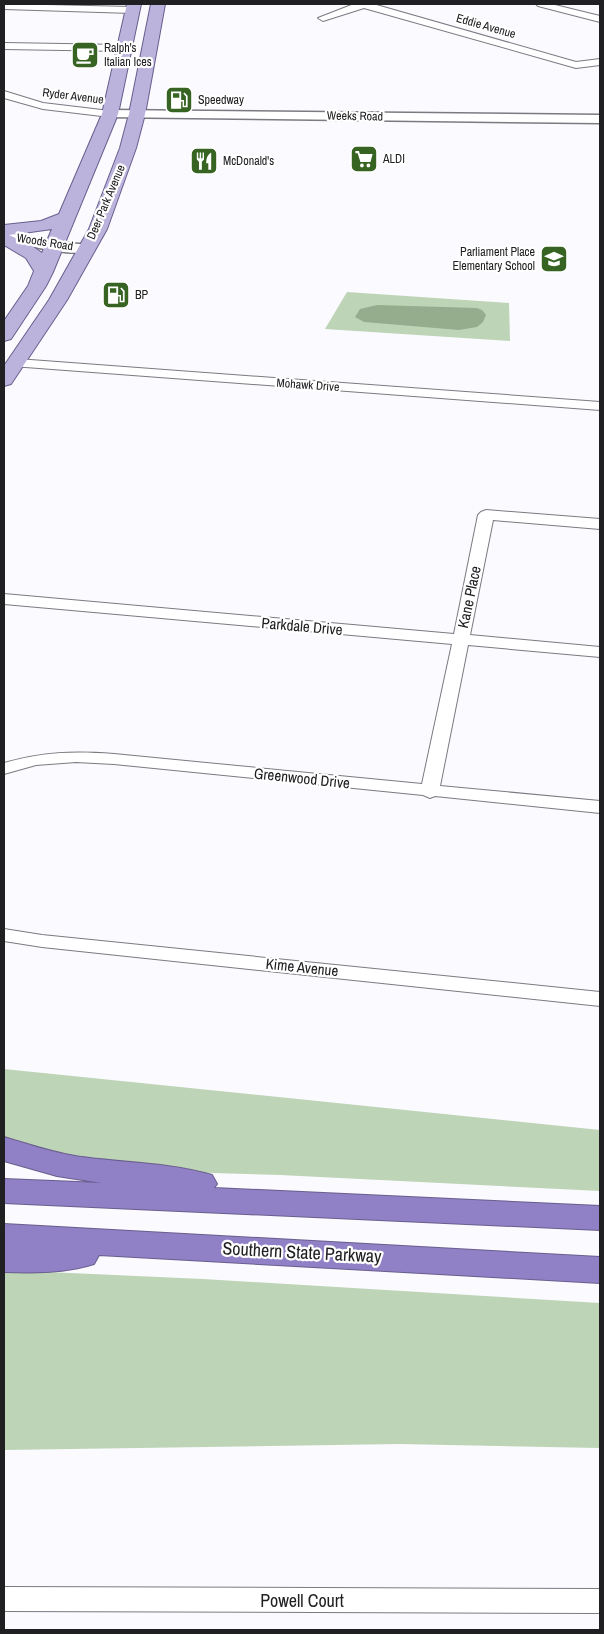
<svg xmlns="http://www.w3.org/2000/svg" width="604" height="1634" font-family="'Archivo Narrow',sans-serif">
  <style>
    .green { fill: #bed4b6 }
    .water { fill: #96ad8d }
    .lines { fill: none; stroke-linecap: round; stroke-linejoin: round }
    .minor-casing { stroke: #7b7a81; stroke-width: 2 }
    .tertiary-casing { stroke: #7b7a81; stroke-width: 3 }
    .primary-casing { stroke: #695e8d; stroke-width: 2 }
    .motorway-casing { stroke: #695e8d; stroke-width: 2 }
    .minor { fill: #fff; fill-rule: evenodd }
    .tertiary { fill: #fff; fill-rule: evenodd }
    .primary { fill: #bcb3dd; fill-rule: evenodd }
    .motorway { fill: #9080c6; fill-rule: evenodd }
    .labels { text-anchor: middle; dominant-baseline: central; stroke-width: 4.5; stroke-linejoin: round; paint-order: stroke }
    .far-street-label { font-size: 12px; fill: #202023; stroke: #fff }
    .far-poi-label { font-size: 12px; fill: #202023; stroke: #fff; text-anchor: start }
    .street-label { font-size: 15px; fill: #202023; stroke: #fff }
    .near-street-label { font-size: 18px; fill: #202023; stroke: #fff }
  </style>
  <rect width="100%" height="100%" fill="#fbfaff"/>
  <g class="green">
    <path d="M347,292L509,303L510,341L325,329Z"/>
    <path d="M4,1069L600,1130V1191L280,1175L110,1170L38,1152L4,1137Z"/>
    <path d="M4,1270L203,1279L600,1303V1448L399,1444L4,1450Z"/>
  </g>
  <path class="water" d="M377,305L477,308L482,310L486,315L483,322L477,327L459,330L364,322L355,317L360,309Z"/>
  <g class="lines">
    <g class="minor-casing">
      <g id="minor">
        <path d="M4,4L132,7L137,10L132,13L4,9Z"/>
        <path d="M354,4H373L576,62L600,59V65L576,68L364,8L323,21L318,18Z"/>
        <path d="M536,4H551L600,16V22L538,6Z"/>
        <path d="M4,43L123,45L128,48L123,51L4,49Z"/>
        <path d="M4,91L43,103L110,111L115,114L110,117L43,109L4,98Z"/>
        <path d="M17,359L600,402V410L12,366L10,363L12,360Z"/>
        <path d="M486,510L600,519V529L493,520L470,635L600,647V657L468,645L440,786L600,801V813L435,796L430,798L423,795L114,764L76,762L36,765L4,774V763C44,752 72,751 114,754L422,784L452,644L4,604V594L454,634L478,515L481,512Z"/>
        <path d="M4,929L42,935L600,992V1006L42,947L4,941Z"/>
        <path d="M4,1587L600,1589V1613L4,1611Z"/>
      </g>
    </g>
    <g class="tertiary-casing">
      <g id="tertiary">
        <path d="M110,110L600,115V123L105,117L104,114Z"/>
        <path d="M4,232L55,242L91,245L93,248L91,251C67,257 28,245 4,240Z"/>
      </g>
    </g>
    <g class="primary-casing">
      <g id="primary">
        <path d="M127,4H141L118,114L53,272L46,286L11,339L4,341V321L28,286L34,271L26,258L4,245V225L41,221L59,214L102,114ZM52,229L42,253L29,244L9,235Z"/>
        <path d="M151,4H165L145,114L136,148L107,229L67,300L11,384L4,386V366L49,300L89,229L120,148L129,114Z"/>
      </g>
    </g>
    <g class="motorway-casing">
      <g id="motorway">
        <path d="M4,1137C28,1144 50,1152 75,1156C120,1163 167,1162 212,1175L217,1184L214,1188L600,1206V1230L4,1203V1179L102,1183L57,1176L4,1161Z"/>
        <path d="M4,1224L600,1257V1283L99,1255L94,1264C66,1273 34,1273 4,1272Z"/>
      </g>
    </g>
    <use href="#minor" class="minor"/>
    <use href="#tertiary" class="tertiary"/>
    <use href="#primary" class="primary"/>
    <use href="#motorway" class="motorway"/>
  </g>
  <defs>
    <g id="cafe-square" transform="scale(1.4375)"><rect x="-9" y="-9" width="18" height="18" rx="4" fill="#376423" stroke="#fff"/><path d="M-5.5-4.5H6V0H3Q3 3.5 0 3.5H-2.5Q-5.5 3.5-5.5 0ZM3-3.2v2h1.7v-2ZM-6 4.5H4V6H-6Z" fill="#fff"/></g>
    <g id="fuel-square" transform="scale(1.4375)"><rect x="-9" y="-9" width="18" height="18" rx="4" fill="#376423" stroke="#fff"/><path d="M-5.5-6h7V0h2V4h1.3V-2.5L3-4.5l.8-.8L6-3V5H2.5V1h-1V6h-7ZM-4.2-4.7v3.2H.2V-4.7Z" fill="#fff"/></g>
    <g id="supermarket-square" transform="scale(1.4375)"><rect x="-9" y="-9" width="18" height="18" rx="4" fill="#376423" stroke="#fff"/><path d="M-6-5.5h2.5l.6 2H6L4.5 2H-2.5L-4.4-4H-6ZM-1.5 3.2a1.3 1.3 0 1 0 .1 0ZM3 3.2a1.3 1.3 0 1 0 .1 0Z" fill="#fff"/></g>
    <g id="restaurant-square" transform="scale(1.4375)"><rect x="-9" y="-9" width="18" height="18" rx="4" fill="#376423" stroke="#fff"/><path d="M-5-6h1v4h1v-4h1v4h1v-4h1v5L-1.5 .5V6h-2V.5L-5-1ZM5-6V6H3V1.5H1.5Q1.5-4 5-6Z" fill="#fff"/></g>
    <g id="school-square" transform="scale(1.4375)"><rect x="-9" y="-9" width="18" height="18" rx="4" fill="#376423" stroke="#fff"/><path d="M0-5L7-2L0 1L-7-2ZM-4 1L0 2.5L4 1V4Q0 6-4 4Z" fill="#fff"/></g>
  </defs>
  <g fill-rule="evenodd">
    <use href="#cafe-square" x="85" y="55"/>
    <use href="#fuel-square" x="179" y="100"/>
    <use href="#supermarket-square" x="364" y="159"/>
    <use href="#restaurant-square" x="204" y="161"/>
    <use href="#school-square" x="554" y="259"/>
    <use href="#fuel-square" x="116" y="295"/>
  </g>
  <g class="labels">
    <g class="far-street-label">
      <text transform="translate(486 26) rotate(16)">Eddie Avenue</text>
      <text transform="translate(73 96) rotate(7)">Ryder Avenue</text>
      <text transform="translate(355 116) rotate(1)">Weeks Road</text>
      <text transform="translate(106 202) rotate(-67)">Deer Park Avenue</text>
      <text transform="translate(45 242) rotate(9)">Woods Road</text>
      <text transform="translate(308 385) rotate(4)">Mohawk Drive</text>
    </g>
    <g class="far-poi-label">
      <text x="104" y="48">Ralph's<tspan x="104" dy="14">Italian Ices</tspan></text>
      <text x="198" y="100">Speedway</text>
      <text x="383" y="159">ALDI</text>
      <text x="223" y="161">McDonald's</text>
      <text x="535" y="252" text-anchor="end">Parliament Place<tspan x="535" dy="14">Elementary School</tspan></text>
      <text x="135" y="295">BP</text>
    </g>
    <g class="street-label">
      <text transform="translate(469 597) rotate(-78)">Kane Place</text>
      <text transform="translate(302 626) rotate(5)">Parkdale Drive</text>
      <text transform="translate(302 778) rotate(6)">Greenwood Drive</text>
      <text transform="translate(302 967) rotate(6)">Kime Avenue</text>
    </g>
    <g class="near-street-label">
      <text transform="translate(302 1252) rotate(3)">Southern State Parkway</text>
      <text x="302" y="1600">Powell Court</text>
    </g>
  </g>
  <rect width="604" height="1634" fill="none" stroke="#202023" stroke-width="10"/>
</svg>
